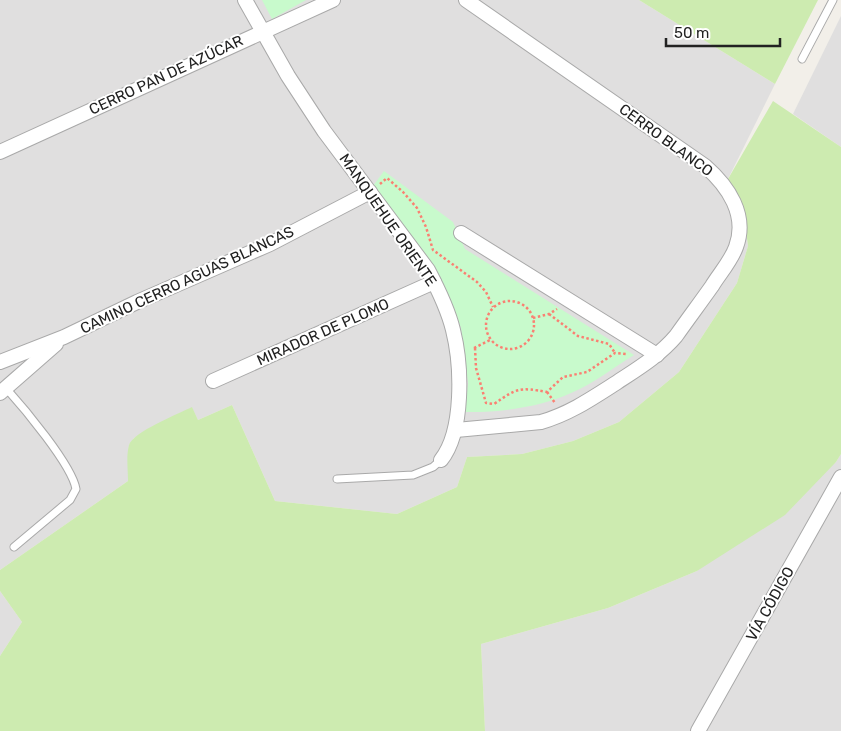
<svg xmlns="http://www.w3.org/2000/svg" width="841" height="731" font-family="Rubik,sans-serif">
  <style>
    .residential { fill: #e0dfdf }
    .grass { fill: #cdebb0 }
    .park { fill: #c8facc }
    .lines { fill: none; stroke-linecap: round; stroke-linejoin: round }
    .lane-casing { stroke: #a9a9a9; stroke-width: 9 }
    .street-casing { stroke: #a9a9a9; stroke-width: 16 }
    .path { stroke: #fa8072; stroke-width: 2.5; stroke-dasharray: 2.5 2.5; stroke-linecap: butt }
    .lane { stroke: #fff; stroke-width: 7 }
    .street { stroke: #fff; stroke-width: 14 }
    .labels { text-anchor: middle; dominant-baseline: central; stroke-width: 4; stroke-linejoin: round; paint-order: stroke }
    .street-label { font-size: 15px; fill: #222; stroke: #fff }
  </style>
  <rect width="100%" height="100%" fill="#f2efe9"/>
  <g class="residential">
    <path d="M0,0H639L775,84L728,179L743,207L748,246L737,283L679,372L619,422L573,441L522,454L467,457L457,487L397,514L275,501L232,405L198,420L192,408L134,438L129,445L128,481L0,570Z"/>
    <path d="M841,16V147L793,114Z"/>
    <path d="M841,454V731H485L481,644L608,608L697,571L836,462Z"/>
    <path d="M0,591L22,622L0,656Z"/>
  </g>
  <g class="grass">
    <path d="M639,0H818L775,84Z"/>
    <path d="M773,101L841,147V454L836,462L785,515L697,571L608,608L481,644L485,731H0V656L22,622L0,591V570L128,481C128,470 126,456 129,445C133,432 178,414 192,407L198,420L232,405L275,501L397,514L457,487L467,457L522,454L573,441L619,422L679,372L737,283L748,246L743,207L728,179Z"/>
  </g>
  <g class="park">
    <path d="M262,0H306L272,19Z"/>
    <path d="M384,171L453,222L465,249L634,355C614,367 593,384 571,393C541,407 498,413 465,412L468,383L461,328L440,276L373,186Z"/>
  </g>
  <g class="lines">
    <g class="lane-casing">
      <g id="lane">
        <path d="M802,59L833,0"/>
        <path d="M5,387C23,407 72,465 76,489L70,500L14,547"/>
        <path d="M337,479L413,475L433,467L441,460"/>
      </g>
    </g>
    <g class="street-casing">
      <g id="street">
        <path d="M245,0L288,76L324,131L428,270C438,289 448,309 453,330C462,366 464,431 441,460"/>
        <path d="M0,152L333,0"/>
        <path d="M461,233L657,355"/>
        <path d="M0,362L64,337L137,302L270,244L370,192"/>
        <path d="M213,381L434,282"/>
        <path d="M0,393L56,344"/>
        <path d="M456,430L541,422C569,414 591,399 616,383C637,369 659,356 676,336C688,319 700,303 712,286C720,273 731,261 736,247C748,215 728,186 705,166L466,0"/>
        <path d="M698,731L841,477"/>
      </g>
    </g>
    <g class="path">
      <path d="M380,184L387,178L403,192L417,208L426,227L433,250L477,282L486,292L493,307"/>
      <circle cx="510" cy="325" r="24"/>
      <path d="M549,314L578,336L609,344L615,353"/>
      <path d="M533,318L549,314L557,309"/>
      <path d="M474,348L490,340"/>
      <path d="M475,348L476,368L486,403L494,404C517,388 519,387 547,392L563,377L587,372L615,353L626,354"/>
      <path d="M547,392L555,403"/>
    </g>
    <use href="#lane" class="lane"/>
    <use href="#street" class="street"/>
  </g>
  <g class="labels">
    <g class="street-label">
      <text transform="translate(166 75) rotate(-25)">CERRO PAN DE AZÚCAR</text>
      <text transform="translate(666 140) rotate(36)">CERRO BLANCO</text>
      <text transform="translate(388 220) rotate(55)">MANQUEHUE ORIENTE</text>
      <text transform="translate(187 280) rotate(-25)">CAMINO CERRO AGUAS BLANCAS</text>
      <text transform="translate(323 332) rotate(-24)">MIRADOR DE PLOMO</text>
      <text transform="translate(770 604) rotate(-61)">VÍA CÓDIGO</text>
    </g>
  </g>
  <path d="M666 38v8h114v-8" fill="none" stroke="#222222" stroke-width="2.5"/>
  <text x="674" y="38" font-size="15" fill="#222222" stroke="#ffffff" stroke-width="4" paint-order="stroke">50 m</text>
</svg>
